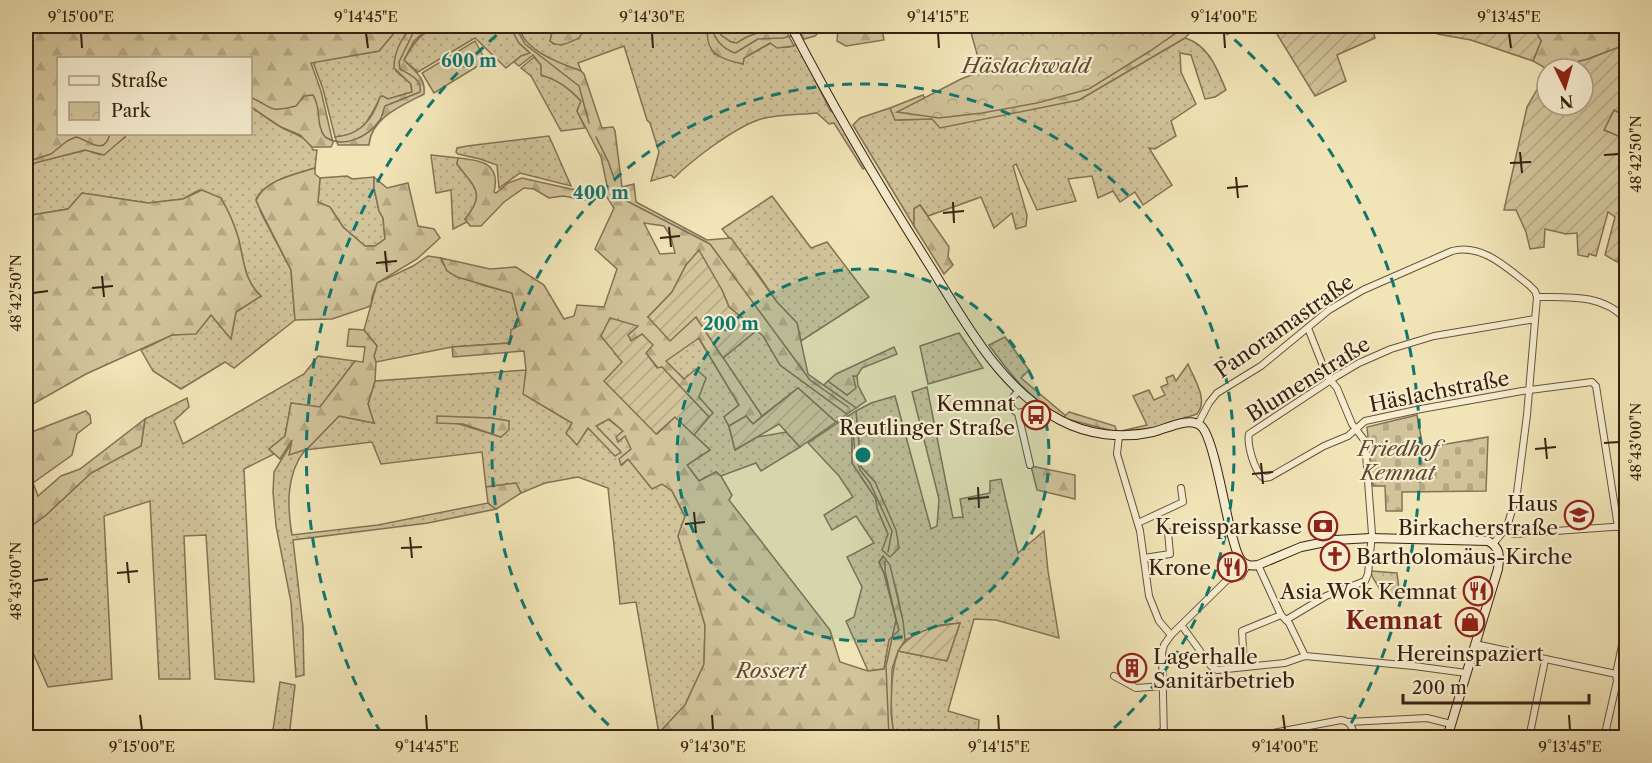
<svg xmlns="http://www.w3.org/2000/svg" width="1652" height="763" font-family="'Libre Caslon Text',serif">
  <style>
    .grass { fill: url(#grass-dots); stroke: #847255; stroke-width: 1.5; fill-rule: evenodd }
    .forest { fill: url(#forest-firs); stroke: #847255; stroke-width: 1.5; fill-rule: evenodd }
    .cemetery { fill: url(#cemetery-stones); stroke: #847255; stroke-width: 1.5 }
    .park { fill: url(#park-crowns); stroke: #847255; stroke-width: 1.5 }
    .garden { fill: url(#garden-furrows); stroke: #847255; stroke-width: 1.5 }
    .pitch { fill: #d1c39a; stroke: #847255; stroke-width: 1.5 }
    .lines { fill: none; stroke-linecap: round; stroke-linejoin: round }
    .stream { stroke: #816e52; stroke-width: 1.5 }
    .street-casing { stroke: #66523a; stroke-width: 8 }
    .secondary-casing { stroke: #372110; stroke-width: 10 }
    .street { stroke: #f6edd0; stroke-width: 6 }
    .secondary { stroke: #f6edd0; stroke-width: 8 }
    .ticks { fill: none; stroke: #372110; stroke-width: 2 }
    .ring { fill: none; stroke: #0f766e; stroke-width: 3; stroke-dasharray: 10 8 }
    .labels { text-anchor: middle; dominant-baseline: central; stroke-width: 4.5; stroke-linejoin: round; paint-order: stroke }
    .park-label { font-size: 21px; font-style: italic; fill: #5e4a32; stroke: #f6edd0 }
    .street-label { font-size: 21px; fill: #372110; stroke: #f6edd0 }
    .poi-label { font-size: 21px; fill: #372110; stroke: #f6edd0; text-anchor: end }
    .quarter-label { font-size: 24px; font-weight: bold; fill: #7a1f14; stroke: #f6edd0 }
    .centre { fill: #0f766e; stroke: #f6edd0; stroke-width: 3 }
    .ring-label { font-size: 18px; text-anchor: middle; font-weight: bold; fill: #0f766e; stroke: #f6edd0; stroke-width: 4.5; stroke-linejoin: round; paint-order: stroke }
    .neatline { fill: none; stroke: #372110; stroke-width: 2 }
    .ticks-label { font-size: 15px; text-anchor: middle; fill: #372110 }
  </style>
  <defs>
    <pattern id="grass-dots" width="8" height="8" patternUnits="userSpaceOnUse" patternTransform="scale(1.5)"><rect width="8" height="8" fill="#d1c39a"/><path d="M2 2h.1M6 6h.1" fill="none" stroke="#b4a784" stroke-width="1.8" stroke-linecap="round"/></pattern>
    <pattern id="forest-firs" width="22" height="20" patternUnits="userSpaceOnUse" patternTransform="scale(1.5)"><rect width="22" height="20" fill="#d1c39a"/><path d="M5 1l3.5 6h-7zM16 11l3.5 6h-7z" fill="#b4a784"/></pattern>
    <pattern id="cemetery-stones" width="16" height="16" patternUnits="userSpaceOnUse" patternTransform="scale(1.5)"><rect width="16" height="16" fill="#d1c39a"/><path d="M2 7V4a2 2 0 0 1 4 0v3zM10 15v-3a2 2 0 0 1 4 0v3z" fill="#b4a784"/></pattern>
    <pattern id="park-crowns" width="20" height="18" patternUnits="userSpaceOnUse" patternTransform="scale(1.5)"><rect width="20" height="18" fill="#d1c39a"/><path d="M2 6a3 3 0 1 1 6 0M12 15a3 3 0 1 1 6 0" fill="none" stroke="#b4a784"/></pattern>
    <pattern id="garden-furrows" width="10" height="10" patternUnits="userSpaceOnUse" patternTransform="scale(1.5)"><rect width="10" height="10" fill="#d1c39a"/><path d="M-1 1l2-2M0 10L10 0M9 11l2-2" fill="none" stroke="#b4a784"/></pattern>
  </defs>
  <rect width="100%" height="100%" fill="#f1e4b6"/>
  <filter id="stains"><feTurbulence type="fractalNoise" baseFrequency=".00333" numOctaves="4"/><feColorMatrix values="0 0 0 0 .2 0 0 0 0 .09 0 0 0 0 .02 0 0 0 .5 -.17"/></filter>
  <radialGradient id="worn" r=".72"><stop offset=".6" stop-color="#630" stop-opacity="0"/><stop offset="1" stop-color="#630" stop-opacity=".3"/></radialGradient>
  <g class="grass">
    <path d="M400,26H413L405,34L396,71L411,84L412,92L388,99L381,96C368,120 366,134 335,137L323,89L313,62L379,51Z"/>
    <path d="M443,26L471,29L511,27L519,43L531,54L521,56L506,68L475,38L418,72L404,60C414,42 421,31 443,26Z"/>
    <path d="M519,26H565L552,33L550,41L554,44L585,26H708L707,33L714,54L743,64L744,58L771,43C779,49 787,49 797,44L830,110L836,115L866,167L863,169L834,123L829,124L817,113C798,115 776,114 758,120C733,129 693,159 674,178L671,175L651,181L659,152L650,123L647,120L624,46L578,63L581,71C561,64 522,50 519,26Z"/>
    <path d="M720,26H787L789,29L786,31C770,29 750,33 737,43L731,42L720,35Z"/>
    <path d="M1185,38C1209,45 1217,69 1226,90L1215,97L1205,99L1191,55L1180,53L1181,72L1196,104L1171,121L1176,136L1155,149L1149,148L1172,185L1143,205L1135,192L1120,202L1113,191L1098,198L1092,176L1068,179L1076,201L1037,210L1016,164L1013,166L1027,215L1026,226L1016,229L1012,213L994,228L981,197L928,216L920,205L914,209V226L853,125L860,118L890,108L896,120L932,119L1079,100Z"/>
    <path d="M534,57L541,65L542,76C556,77 572,91 581,101L577,111L585,128L561,131L531,76L521,68Z"/>
    <path d="M251,107C260,113 269,120 279,126C291,134 307,135 313,150H317L315,168C296,174 265,180 256,199L262,215L291,270L295,320L234,368L225,362L181,389L153,371L141,350L172,335L196,333L211,315L231,338L236,312L261,296C243,279 244,259 238,237C234,223 227,210 221,198L199,190L183,199L148,203L82,193L68,209L26,216V170L33,163L86,150L101,155L125,137V134H250Z"/>
    <path d="M549,136L571,186L520,173L499,188L497,165L480,159L458,154L456,152L457,148L467,146Z"/>
    <path d="M431,155L458,158L457,164C474,187 487,193 465,219L467,222L453,229L451,190L436,193Z"/>
    <path d="M347,176L352,179L374,177V188L379,211L383,218L385,239L375,246H365L343,227L330,207L318,202L320,178Z"/>
    <path d="M772,196L811,248L827,242L869,297L801,341L797,323L777,302L758,274L722,229Z"/>
    <path d="M428,256L441,258L443,264L482,285L512,293L520,325L510,343L452,347L376,362L374,356L377,346L364,330L377,283L413,266Z"/>
    <path d="M757,330L764,336L780,365L847,414L836,422L798,388L762,416L723,358Z"/>
    <path d="M959,333L983,368L928,384L920,346Z"/>
    <path d="M698,337L739,405L724,417L729,426L735,450L757,437L786,432L800,447L761,471L756,463L721,476L716,472L699,481L687,465L710,450L694,435L712,413L684,379L665,361Z"/>
    <path d="M1005,337L1029,370L1021,378L1066,416L1063,418C1028,397 1013,378 989,345Z"/>
    <path d="M318,356L355,361L320,407L291,403L285,436L269,449L274,454L244,469L254,682L215,679L206,535L184,536L190,679H159L150,501L104,516L112,679L48,687L26,637V530L46,515L91,473L141,446L145,419L187,398L189,407L174,421L183,444L304,374Z"/>
    <path d="M1188,364C1194,379 1209,400 1197,414L1153,428L1117,432L1147,425L1133,396L1149,390L1154,400L1165,395L1161,387L1168,384L1166,378L1173,375L1176,381Z"/>
    <path d="M526,370L524,394L572,423L577,444L588,428L621,452L596,426L608,419L623,431L618,442L625,435L631,449L620,459L622,465L628,459L672,491L685,517L678,536L705,625L704,665L685,705L659,734L636,602L620,604L608,488L578,477L545,483L521,493L516,483L486,487L482,452L381,464L372,442L305,450C286,474 287,506 292,535L378,525L488,503L496,509L428,523L293,540L303,627L304,675L296,677L291,602L276,526L273,492L274,472L295,437L307,449L339,416L374,423L368,404L375,381ZM437,417L491,418L509,421L501,437Z"/>
    <path d="M853,376H857L858,385L866,401L856,408L824,385L828,381L847,395Z"/>
    <path d="M927,387L953,518L963,517L960,499L990,493V481L1001,479L1018,553L1044,531L1048,571L1059,638L996,620L974,619L948,711L979,720L978,737H894C890,708 889,679 898,651L947,661L960,623L940,625L905,640C903,620 895,571 883,557L879,562L884,573L899,631L889,640L884,669L868,671L846,621L854,617L862,587L847,557L874,543L856,516L832,530L824,515L853,497L839,476L808,443L848,416L852,435V463L876,499L877,508L888,534L899,548L875,482L861,467L856,411L871,403L895,396L931,529L937,526L939,499L912,392Z"/>
    <path d="M280,682L295,685L289,737H272Z"/>
  </g>
  <g class="forest">
    <path d="M26,26H400L379,51L311,63L321,91L333,143L331,147H312L300,135L281,127L251,107L250,58H58V134H125V137L104,155L85,150L35,163L26,170Z"/>
    <path d="M413,26H523H519C522,50 561,64 581,71L584,74L602,128L613,127L615,131L622,187L634,184L636,202L707,240L731,238L777,302L797,323L808,374L856,408L847,414L780,365L763,336L729,307L722,290L686,265L672,292L648,317H696L762,416L753,424L746,416L729,426L724,417L739,405L699,338L666,361L684,379L696,369L706,378L699,397L713,413L709,417L662,367L658,368L646,353L632,342L628,335L637,327L601,336L622,361L657,434L675,417L710,450L687,465L699,481L716,472L721,476L732,495L729,500L830,630L840,662L868,671L884,669L889,640L899,630L884,573L879,562L883,556L890,565L903,621L905,640L898,651L892,669L891,713L894,737H655L685,705L704,664L705,625L678,536L685,516L672,491L662,484L652,489L628,459L621,465L619,459L631,449L625,436L618,442L616,437L623,431L609,419L596,426L621,452L615,456L588,428L577,445L566,433L572,423L523,394L526,370L524,351L453,357L452,347L510,343L511,330L520,325L512,293L457,277L447,271L441,258L490,269L516,267L544,285L564,319L574,316L577,305L604,307L617,269L595,249L614,208L603,191L608,190L601,157L577,111L581,101C570,89 556,79 541,75V65L533,55L519,66L514,62L521,56L530,53L519,43L510,27L471,29L443,26L432,29L422,34L414,41L404,60C414,71 426,77 424,94C401,106 371,118 369,145H338L335,137C360,135 372,121 380,97L383,96L388,99L412,92L411,84L394,68C394,51 401,38 413,26ZM644,223L664,226L671,237L675,253L660,254Z"/>
    <path d="M565,26L586,27L579,38C570,42 559,49 550,41L552,33Z"/>
    <path d="M708,26H720L721,35L731,42L737,43C750,33 770,29 786,31L794,46L777,48L770,43L744,58L743,64C719,59 704,53 708,26Z"/>
    <path d="M797,26H825L815,36L804,39Z"/>
    <path d="M832,26H876L882,29L884,40L846,46L837,41L838,30Z"/>
    <path d="M1153,26H1196L1185,38L1079,100L940,128L932,119L895,120L890,108L923,95L928,103Z"/>
    <path d="M1533,26H1626V50L1622,46L1588,59L1547,69L1533,61L1541,41Z"/>
    <path d="M1614,110L1626,116V135L1622,132L1618,136L1604,130Z"/>
    <path d="M458,158C481,160 501,163 494,192L496,193L508,183L522,178L571,189L590,191V198L585,200L563,196L549,198L534,189L524,188L504,202L481,226H470L465,219C487,193 474,187 457,164Z"/>
    <path d="M315,168V174L320,178L318,202L330,207L343,227L365,246H375L385,239L383,218L379,211L374,188V177L387,188L408,183L418,226L434,229L440,238L417,259L377,283L372,297L371,306L332,319L295,320L291,270L256,201C264,180 296,174 315,168Z"/>
    <path d="M202,190L221,198C228,210 234,223 238,237C244,258 243,280 261,296L236,312L231,339L211,315L196,334L172,335L86,374L26,408V216L68,209L82,193L148,203L183,199Z"/>
    <path d="M920,205L949,247L948,257L953,265L944,274L914,226V209Z"/>
    <path d="M349,329L364,330L377,346L374,356L376,362L375,381L368,404L374,423L339,416L307,449L289,455L292,440L280,459L269,449L285,436L291,403L320,407L355,361L363,362L365,347L347,346Z"/>
    <path d="M894,347L897,354L862,368L857,376H853L856,388L847,395L828,381L836,374Z"/>
    <path d="M86,411L90,415L91,423L77,434L72,455L33,483L38,496L61,476L80,469L145,419L141,446L91,473L46,515L26,530V427L29,433Z"/>
    <path d="M856,411L861,467L875,482L896,530L899,548L890,557L882,550L888,534L877,508L876,499L852,463V435L848,416Z"/>
    <path d="M1069,412L1115,426L1117,432L1063,418Z"/>
    <path d="M437,416L491,418L509,421V430L501,437L463,424L437,423Z"/>
    <path d="M1031,466L1075,475V499L1037,490Z"/>
    <path d="M516,483L521,493L496,509L488,503L486,487Z"/>
  </g>
  <path class="cemetery" d="M1417,415L1423,448L1488,437L1486,491L1402,492V511H1386L1385,486H1373L1367,427Z"/>
  <g class="park">
    <path d="M969,26H1186L1150,51L1089,89L1037,103L982,113L939,118L897,112L961,79L982,71Z"/>
    <path d="M1371,571L1397,573L1400,598L1380,596C1382,585 1371,581 1371,571Z"/>
  </g>
  <g class="garden">
    <path d="M1272,26H1372L1375,38L1337,55L1346,81L1315,96Z"/>
    <path d="M1438,26H1533L1541,41L1533,61L1471,40L1437,34Z"/>
    <path d="M1622,46L1626,50V116L1614,110L1604,130L1618,136L1622,131L1626,135V242L1617,262L1605,255L1615,217L1608,212L1596,256L1589,254L1588,257L1578,255L1577,233L1566,234L1545,229L1544,247L1530,249L1526,232L1516,210H1504L1527,107L1547,72V105H1583V69H1552L1588,59Z"/>
    <path d="M699,250L722,290L729,307L757,330L723,358L696,317L670,341L648,317L672,292L686,265Z"/>
    <path d="M610,318L638,326L628,335L631,341L642,334L653,345L646,353L657,368L662,367L709,417L694,435L675,417L656,434L604,381L622,362L601,336Z"/>
    <path d="M798,388L836,422L800,447L779,424L735,450L729,426L746,416L753,424Z"/>
    <path d="M960,623L947,661L898,651C910,631 938,625 960,623Z"/>
  </g>
  <path class="pitch" d="M475,41L486,61L434,93L422,73Z"/>
  <g class="lines">
    <g class="stream">
      <path d="M515,26L525,44L579,86L589,123"/>
      <path d="M713,26C712,38 723,49 735,53L758,39L783,38L791,36"/>
      <path d="M1619,26L1626,30"/>
      <path d="M798,32L811,26"/>
      <path d="M250,97C275,108 266,113 296,106L304,96L313,95C322,108 315,124 325,137C344,149 368,137 380,120C383,116 383,110 385,106L420,92C422,79 410,75 400,69L399,62L413,33L428,26"/>
      <path d="M596,137L608,161L615,181"/>
      <path d="M26,162L51,154L67,141L76,137C89,140 104,157 110,134"/>
      <path d="M619,193L623,199L710,244L810,380L848,407"/>
      <path d="M852,418L855,454L860,470L870,483L892,531L888,552"/>
      <path d="M885,561V571L896,620L886,666L889,738"/>
    </g>
    <g class="street-casing">
      <g id="street">
        <path d="M1537,297C1568,297 1604,294 1626,320"/>
        <path d="M1535,319L1434,336L1391,349L1359,363L1337,376L1249,434C1247,444 1254,472 1264,478L1270,477L1324,446L1348,436L1365,421L1421,409L1522,391L1592,382L1596,386L1618,527"/>
        <path d="M1019,391C1011,398 1005,407 1018,413L1030,465"/>
        <path d="M1018,413L1027,411L1036,405"/>
        <path d="M1198,424L1209,403L1217,393L1261,366L1329,310L1363,290L1452,251C1482,243 1507,268 1529,285L1535,291L1537,297L1527,415L1517,493L1507,527L1493,544"/>
        <path d="M1119,436L1117,454L1140,531L1149,596L1159,621L1171,635"/>
        <path d="M1138,523L1183,502L1181,488"/>
        <path d="M1504,531L1514,534L1626,526"/>
        <path d="M1144,558L1170,554L1168,532"/>
        <path d="M1258,565L1281,615L1289,623L1305,656"/>
        <path d="M1286,620L1326,596L1365,581L1368,574L1372,534L1365,441L1352,424L1337,388L1327,376L1308,328"/>
        <path d="M1182,626L1211,666L1217,670L1285,663L1305,656L1414,666L1466,673"/>
        <path d="M1475,644L1616,674"/>
        <path d="M1244,666L1242,631L1281,615"/>
        <path d="M1114,676L1136,688L1163,686"/>
        <path d="M1348,722L1427,718L1451,724"/>
        <path d="M1193,737L1250,733L1257,736L1341,720C1351,721 1353,728 1354,738"/>
        <path d="M1151,738L1164,730"/>
        <path d="M1164,738L1162,653L1164,645L1171,635L1227,580L1241,576L1247,565"/>
        <path d="M1529,738L1545,660"/>
        <path d="M1604,738L1617,681L1616,674L1626,626"/>
      </g>
    </g>
    <g class="secondary-casing">
      <path id="secondary" d="M791,26C832,105 877,182 925,258C962,316 997,387 1060,420C1088,435 1122,439 1153,432C1166,429 1189,416 1201,426C1214,437 1226,518 1233,539C1235,546 1237,555 1241,560C1246,566 1251,566 1258,565L1301,547L1335,540L1371,538L1488,541C1500,547 1500,556 1498,569L1447,738"/>
    </g>
    <use href="#street" class="street"/>
    <use href="#secondary" class="secondary"/>
  </g>
  <path class="ticks" d="M81,33L82,48M366,33L368,48M652,33L653,48M938,33L939,48M1224,33L1225,48M1509,33L1511,48M1520,152L1522,173M1604,155L1619,154M1510,163L1531,162M1236,177L1238,198M1227,188L1248,186M953,202L954,223M943,213L964,211M669,227L671,247M660,238L680,236M385,251L387,272M376,263L397,261M102,276L104,297M92,288L113,286M33,293L48,291M1545,438L1547,459M1604,443L1619,442M1535,449L1556,447M1261,463L1263,484M1252,474L1273,472M978,487L979,508M968,499L989,497M694,512L696,533M685,524L705,522M410,537L412,558M401,548L422,547M127,562L129,583M117,573L138,571M33,581L48,579M140,715L142,730M426,715L427,730M712,715L713,730M998,715L999,730M1283,715L1285,730M1569,715L1570,730"/>
  <circle cx="863" cy="455" r="186" fill="#0f766e" fill-opacity=".12"/>
  <g class="ring">
    <circle cx="863" cy="455" r="186"/>
    <path d="M622 737A371 371 0 1 1 1104 737"/>
    <path d="M381 733A557 557 0 0 1 505 28M1221 28A557 557 0 0 1 1345 734"/>
  </g>
  <defs>
    <g id="bus-ring" transform="scale(1.5)"><circle r="9.5" fill="#f6edd0" stroke="#8f2418" stroke-width="1.5"/><path d="M-5-6H5V4H4V6H2V4H-2V6H-4V4H-5ZM-3.5-4V0h7V-4ZM-3.5 1.2v1.5H-2V1.2ZM2 1.2v1.5H3.5V1.2Z" fill="#8f2418"/></g>
    <g id="school-ring" transform="scale(1.5)"><circle r="9.5" fill="#f6edd0" stroke="#8f2418" stroke-width="1.5"/><path d="M0-5L7-2L0 1L-7-2ZM-4 1L0 2.5L4 1V4Q0 6-4 4Z" fill="#8f2418"/></g>
    <g id="bank-ring" transform="scale(1.5)"><circle r="9.5" fill="#f6edd0" stroke="#8f2418" stroke-width="1.5"/><path d="M-6-4H6V4H-6ZM0-2.3a2.3 2.3 0 1 0 0 4.6a2.3 2.3 0 1 0 0-4.6Z" fill="#8f2418"/></g>
    <g id="church-ring" transform="scale(1.5)"><circle r="9.5" fill="#f6edd0" stroke="#8f2418" stroke-width="1.5"/><path d="M-1.2-6h2.4v3.5h3.3v2.4h-3.3V6h-2.4V-.1h-3.3v-2.4h3.3Z" fill="#8f2418"/></g>
    <g id="restaurant-ring" transform="scale(1.5)"><circle r="9.5" fill="#f6edd0" stroke="#8f2418" stroke-width="1.5"/><path d="M-5-6h1v4h1v-4h1v4h1v-4h1v5L-1.5 .5V6h-2V.5L-5-1ZM5-6V6H3V1.5H1.5Q1.5-4 5-6Z" fill="#8f2418"/></g>
    <g id="shop-ring" transform="scale(1.5)"><circle r="9.5" fill="#f6edd0" stroke="#8f2418" stroke-width="1.5"/><path d="M-5-2.5h2.3a2.7 3.5 0 0 1 5.4 0H5L5.5 6h-11ZM-1.5-2.5h3a1.5 2.3 0 0 0-3 0Z" fill="#8f2418"/></g>
    <g id="building-ring" transform="scale(1.5)"><circle r="9.5" fill="#f6edd0" stroke="#8f2418" stroke-width="1.5"/><path d="M-4-6H4V6H1V3H-1V6H-4ZM-2.5-4.3h1.7v1.8h-1.7ZM.8-4.3h1.7v1.8H.8ZM-2.5-1h1.7V.8h-1.7ZM.8-1h1.7V.8H.8Z" fill="#8f2418"/></g>
  </defs>
  <g fill-rule="evenodd">
    <use href="#bus-ring" x="1036" y="415"/>
    <use href="#school-ring" x="1579" y="515"/>
    <use href="#bank-ring" x="1323" y="526"/>
    <use href="#church-ring" x="1335" y="556"/>
    <use href="#restaurant-ring" x="1232" y="567"/>
    <use href="#restaurant-ring" x="1478" y="591"/>
    <use href="#shop-ring" x="1470" y="622"/>
    <use href="#building-ring" x="1132" y="668"/>
  </g>
  <g class="labels">
    <g class="park-label">
      <text x="1026" y="65">Häslachwald</text>
      <text x="1398" y="448">Friedhof<tspan x="1398" dy="24">Kemnat</tspan></text>
      <text x="771" y="670">Rossert</text>
    </g>
    <g class="street-label">
      <text transform="translate(1284 326) rotate(-35)">Panoramastraße</text>
      <text transform="translate(1308 379) rotate(-32)">Blumenstraße</text>
      <text transform="translate(1439 391) rotate(-11)">Häslachstraße</text>
    </g>
    <g class="poi-label">
      <text x="1015" y="403">Kemnat<tspan x="1015" dy="24">Reutlinger Straße</tspan></text>
      <text x="1558" y="503">Haus<tspan x="1558" dy="24">Birkacherstraße</tspan></text>
      <text x="1302" y="526">Kreissparkasse</text>
      <text x="1356" y="556" text-anchor="start">Bartholomäus-Kirche</text>
      <text x="1211" y="567">Krone</text>
      <text x="1457" y="591">Asia Wok Kemnat</text>
      <text x="1470" y="653" text-anchor="middle">Hereinspaziert</text>
      <text x="1153" y="656" text-anchor="start">Lagerhalle<tspan x="1153" dy="24">Sanitärbetrieb</tspan></text>
    </g>
    <g class="quarter-label">
      <text x="1394" y="620">Kemnat</text>
    </g>
  </g>
  <circle cx="863" cy="455" r="9" class="centre"/>
  <g class="ring-label">
    <text x="469" y="67">600 m</text>
    <text x="601" y="199">400 m</text>
    <text x="731" y="330">200 m</text>
  </g>
  <rect width="1652" height="763" fill="none" stroke="#f1e4b6" stroke-width="66"/>
  <rect x="57" y="57" width="195" height="78" fill="#f6edd0" stroke="#aa9b83" stroke-width="1.5"/>
  <rect x="69" y="76" width="30" height="9" fill="#f6edd0" stroke="#aa9b83" stroke-width="1.5"/>
  <text x="111" y="87" font-size="18" fill="#372110">Straße</text>
  <rect x="69" y="102" width="30" height="18" fill="url(#park-crowns)" stroke="#aa9b83" stroke-width="1.5"/>
  <text x="111" y="117" font-size="18" fill="#372110">Park</text>
  <g transform="translate(1565 87) rotate(175)"><circle r="28" fill="#f6edd0" stroke="#aa9b83" stroke-width="1.5"/>
  <path d="M0-4.5L10 22L0 15L-10 22Z" fill="#8f2418"/>
  <text y="-9" font-size="16" font-weight="bold" text-anchor="middle" fill="#372110">N</text>
  </g>
  <path d="M1403 694v9h186v-9" fill="none" stroke="#372110" stroke-width="3"/>
  <text x="1412" y="694" font-size="18" fill="#372110" stroke="#f6edd0" stroke-width="4.5" paint-order="stroke">200 m</text>
  <rect x="33" y="33" width="1586" height="697" class="neatline"/>
  <g class="ticks-label">
    <text x="81" y="22">9°15'00"E</text>
    <text x="366" y="22">9°14'45"E</text>
    <text x="652" y="22">9°14'30"E</text>
    <text x="938" y="22">9°14'15"E</text>
    <text x="1224" y="22">9°14'00"E</text>
    <text x="1509" y="22">9°13'45"E</text>
    <text transform="translate(1636 154) rotate(-90)" y="5">48°42'50"N</text>
    <text transform="translate(16 293) rotate(-90)" y="5">48°42'50"N</text>
    <text transform="translate(1636 442) rotate(-90)" y="5">48°43'00"N</text>
    <text transform="translate(16 581) rotate(-90)" y="5">48°43'00"N</text>
    <text x="142" y="752">9°15'00"E</text>
    <text x="427" y="752">9°14'45"E</text>
    <text x="713" y="752">9°14'30"E</text>
    <text x="999" y="752">9°14'15"E</text>
    <text x="1285" y="752">9°14'00"E</text>
    <text x="1570" y="752">9°13'45"E</text>
  </g>
  <rect width="100%" height="100%" filter="url(#stains)"/>
  <rect width="100%" height="100%" fill="url(#worn)"/>
</svg>
